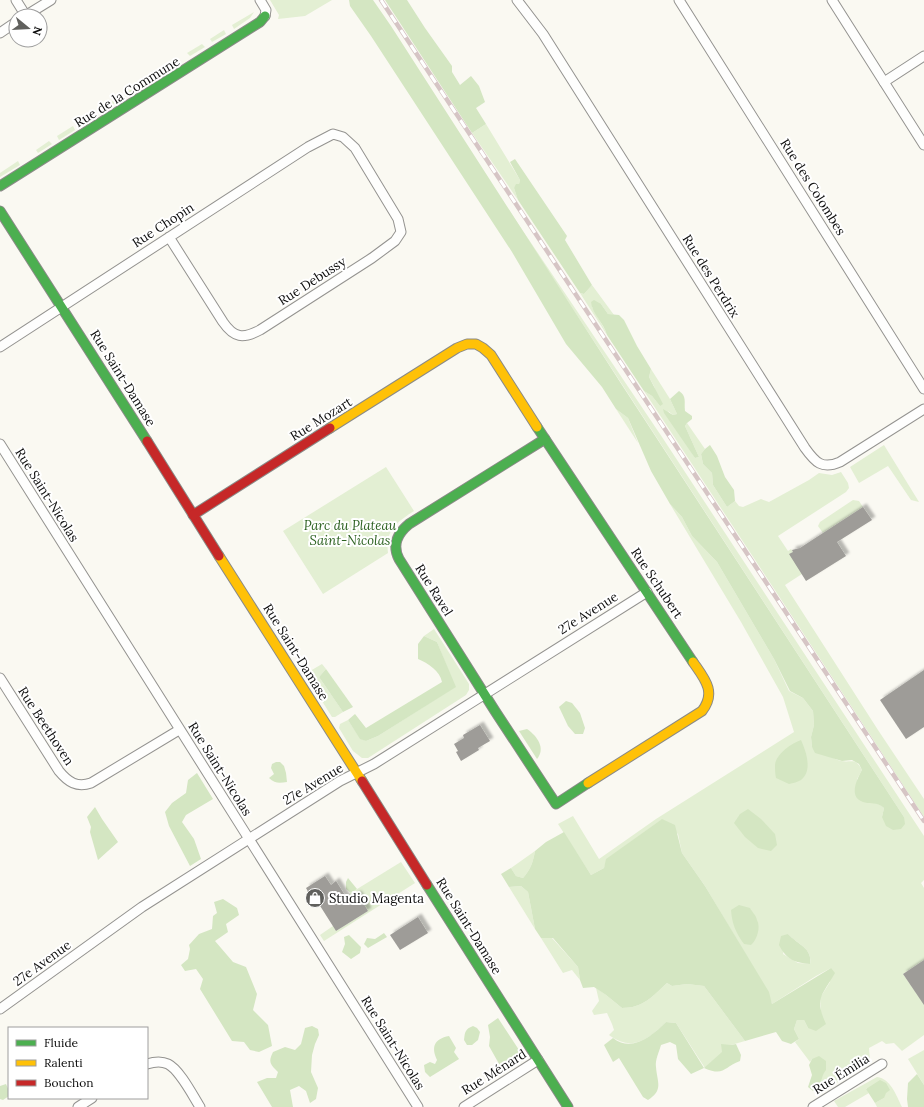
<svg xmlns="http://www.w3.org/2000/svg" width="924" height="1107" font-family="Lora,serif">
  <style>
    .green { fill: #e3efd3; fill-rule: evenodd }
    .forest { fill: #d4e6c2 }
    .building { fill: #9e9c98; filter: url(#shadow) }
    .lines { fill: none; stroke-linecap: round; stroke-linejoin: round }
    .street-casing { stroke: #949390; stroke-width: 11 }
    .fast-casing { stroke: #8a8a87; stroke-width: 11 }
    .slow-casing { stroke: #8a8a87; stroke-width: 11 }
    .jam-casing { stroke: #8a8a87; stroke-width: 11 }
    .street { stroke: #fefefd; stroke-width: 9 }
    .fast { stroke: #4caf50; stroke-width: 9 }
    .slow { stroke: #ffc107; stroke-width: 9 }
    .jam { stroke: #c62828; stroke-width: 9 }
    .rail-casing { stroke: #d6c5c5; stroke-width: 4.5 }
    .rail { stroke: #fff; stroke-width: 3; stroke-dasharray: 9; stroke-linecap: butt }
    .labels { text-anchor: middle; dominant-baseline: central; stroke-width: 4; stroke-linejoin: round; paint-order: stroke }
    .street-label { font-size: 13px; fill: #0d0d0d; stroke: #fff }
    .park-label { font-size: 13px; font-style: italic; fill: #2d6221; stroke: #fff }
    .poi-label { font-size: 13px; fill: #0d0d0d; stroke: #fff; text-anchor: start }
  </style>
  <defs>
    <filter id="shadow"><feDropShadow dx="3.5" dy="-3.5" stdDeviation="1" flood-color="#0004"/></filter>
  </defs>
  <rect width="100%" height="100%" fill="#faf9f2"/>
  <g class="green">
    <path d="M270,0H332L305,16L278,19L279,15Z"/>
    <path d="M254,12L250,18L234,29L232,25Z"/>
    <path d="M224,30L226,34L212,42L210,39Z"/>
    <path d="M202,44L205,47L190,56L187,53Z"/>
    <path d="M159,72L161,75L148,83L146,80Z"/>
    <path d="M138,85L140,88L126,97L124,94Z"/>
    <path d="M116,99L118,102L104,111L102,108Z"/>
    <path d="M95,112L97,116L81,126L79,122Z"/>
    <path d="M486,124L520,180L519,184L514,188L518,200L472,133Z"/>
    <path d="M73,126L75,130L59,140L57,136Z"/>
    <path d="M49,141L52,144L38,153L36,150Z"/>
    <path d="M18,161L20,165L0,177V173Z"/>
    <path d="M496,191L662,437L924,836V880L921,883L924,888V960L903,974L919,997L924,994V1035L902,1051L894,1043L886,1044L882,1041L869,1048L870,1060L868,1063L819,1094L818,1091C825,1075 820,1072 812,1059L810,1062L795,1042L799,1039L794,1029L797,1020H804L808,1028L821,1012L820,998L830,982L831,968L816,976L772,1004L768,992L705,886L682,853L678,834L661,820L607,859L604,868L591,875L558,824L573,816L599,859L656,819L794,732L783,697L741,622L670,504L682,517L692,536L717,562L774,659L789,691L803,698L813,711L814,725L811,737L812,747C821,751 833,759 841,761C852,763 855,757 862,770L857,779L871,803H879L884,808L882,817H904ZM788,934C797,944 813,948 810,964L798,963L783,954Z"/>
    <path d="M592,285L614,315L608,314L601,304L592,307L605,330L607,335L580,293L584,294Z"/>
    <path d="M651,369L670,399L677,414L673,415L668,411L695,458L699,457L685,426L687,423L705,449L701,454L703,464L712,473L713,485L727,507L735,501L739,506L743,507L761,499L769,502L809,480L819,473L832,475L841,472L848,483L849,488L846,492L778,536L788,551L791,549L793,552L802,574L785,585L878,730L924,799V817L644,391L652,396L660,406L654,386L649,377Z"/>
    <path d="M616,409L628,418L638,443Z"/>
    <path d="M884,445L919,502L911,500L888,466L859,483L850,467Z"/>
    <path d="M386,467L414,511C397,522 385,530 388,553L323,594L283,531Z"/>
    <path d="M853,500L859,501L863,507L823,533L818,526L820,522Z"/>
    <path d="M434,629L469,684V690L466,695L368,758H362L353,751L339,728L340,724L348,720L360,738L366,741L378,736L455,687L437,642L424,636Z"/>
    <path d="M322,664L326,669L319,677L343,712L335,717H332L305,674Z"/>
    <path d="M535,851C533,862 531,869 523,878L516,876L511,868Z"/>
    <path d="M401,862L415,883L324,941L320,935L333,926L336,931L368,911L358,894L343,903L323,910Z"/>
    <path d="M521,886L528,892L535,929L509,887Z"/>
    <path d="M541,938H552L578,967L580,980L572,970L563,973Z"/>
    <path d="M667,983L672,986L687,984L704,986L745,1041L731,1045L705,1068L676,1023L666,1022C648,1040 632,1052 609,1035L614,1030L612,1024L607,1013L594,1015L592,1011L599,1001L596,988L606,995L622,1008C643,1008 652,997 667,983Z"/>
    <path d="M924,1050V1085L908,1059Z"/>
    <path d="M877,1077C891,1079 896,1095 902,1107H877L875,1103L884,1098L866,1088L869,1093L845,1107H838L834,1101Z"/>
  </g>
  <g class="forest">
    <path d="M349,0H373L391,26L622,385L904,817L905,824L901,829L893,830L886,826L882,817L884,808C876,801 872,805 863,802C848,797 857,779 862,770L859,764L852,760L842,761L815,753L812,747L811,737L814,725L813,711L803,698L790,691L774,659L717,562L692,536L682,517L670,504L651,471L628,418L616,409L602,387L566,344L512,252L371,36L350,6Z"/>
    <path d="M385,0H407L425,28L452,66V72L460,85L471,76L479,86L485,102L476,108L486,124L472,133Z"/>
    <path d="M515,159L567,236L565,240L592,285L584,294L580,293L518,200L514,188L516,184H519L520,180L510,162Z"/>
    <path d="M594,300L601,304L608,314L619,315L624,320L637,346L651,369L649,377L663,404L660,406L652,396L644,391L607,335C604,323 592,314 591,302Z"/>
    <path d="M679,391C687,396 684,402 685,411L692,416V419L687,423L685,426L699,457L695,458L664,413L663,409L673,415L677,414L670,399Z"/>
    <path d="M710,445L717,456L725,477L734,490L735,501L727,507L713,485L712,473L703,464L701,454L705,449Z"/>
    <path d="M424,636L437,642L456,687L378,736L366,741L360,739L348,720L355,714L366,728L442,682C440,671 428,663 418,659V644Z"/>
    <path d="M326,669L353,707L343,712L319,677Z"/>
    <path d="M566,701L572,703L580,713L585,728L583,734H575L568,726L559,707Z"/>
    <path d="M527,729C537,736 546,748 537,759L519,731Z"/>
    <path d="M801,740C806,751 813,771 801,780C798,782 793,783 789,784L776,778C775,774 775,769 775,765C776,754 792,743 801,740Z"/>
    <path d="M276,762H280L284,766L286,773L287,782C280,783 275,784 269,778L274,774L271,768L272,764Z"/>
    <path d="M197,773L213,799L186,815L182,822L194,839L201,859L190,866L169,826L165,812L172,803L186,793L188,780Z"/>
    <path d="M95,807L102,819L118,842L98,860L90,832L91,827L87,817Z"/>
    <path d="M748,809L761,819L775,834L777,845L771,851L758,848L745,837L734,823L740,814Z"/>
    <path d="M662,819L675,825L682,853L705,886L769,992L772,1004L831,968L835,973C822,996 814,998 826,1024L816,1031L808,1028L804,1020H797L794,1029L799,1039L791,1044L782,1041L776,1032L745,1041L704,986L687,984L672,986L667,983C652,997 643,1008 622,1008L606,995L594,987L583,988L580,980L578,967L553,938H541L535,929L528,892L521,886L509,887L501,874L511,868L516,876L523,878C531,869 533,862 535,851L546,842L564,832L591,875L604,868L606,859Z"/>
    <path d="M348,878L357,889L351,893L346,889V882Z"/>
    <path d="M223,899L237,908L239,915L226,924L228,932L215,941L233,962L246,967L257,994L253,1010L268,1025L272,1046L259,1052L250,1050L244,1042L232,1041L200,989L203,979L196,969L185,971L181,965L188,959L190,949L189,945L199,934L212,929L213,916L217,913L214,902Z"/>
    <path d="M739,905L750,908C752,912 756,915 757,920C761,927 757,940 751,945L744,944C736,933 732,924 731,910Z"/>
    <path d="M384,933L387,937L368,948L364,944L367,938L375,939Z"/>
    <path d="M788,934C797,944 813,948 810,964C795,963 786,959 779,945L781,936Z"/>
    <path d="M349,935L361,947L360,953L351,959L342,952L345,944L344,937Z"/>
    <path d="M498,1018L521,1053L522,1060L516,1065L503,1071L489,1046L490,1037L488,1025Z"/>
    <path d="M666,1022L676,1023L704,1068L722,1052L721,1044L731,1045L736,1044L741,1055L740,1061C723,1067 725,1077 704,1068L691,1074L678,1059L676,1045L670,1042L661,1045C659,1052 655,1060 656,1067C657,1082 664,1090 648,1100L643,1097L619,1058L613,1062L604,1045L613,1038C632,1053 652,1036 666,1022Z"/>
    <path d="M312,1026L318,1029L319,1035L315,1044L312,1055L311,1072L318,1088L316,1099L310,1103L306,1091L299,1086L290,1090L293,1107H272L257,1082L267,1078H276L278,1072C270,1064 268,1062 273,1052L285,1047L295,1050L301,1044L305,1028Z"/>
    <path d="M473,1026L477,1028L480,1032L478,1040L472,1045H467L464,1040C465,1032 465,1029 473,1026Z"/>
    <path d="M449,1036L456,1048L454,1052L459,1059L430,1077L425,1072L424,1065L430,1062L435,1064L437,1060C431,1047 434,1039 449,1036Z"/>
    <path d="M819,1056L826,1061V1070C821,1076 822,1082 818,1091H813L808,1087L812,1075L809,1065L812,1059Z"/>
    <path d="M917,1074L924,1085V1107H908L907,1099L908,1083Z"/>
    <path d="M880,1080L886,1083L890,1090L886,1093L884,1098L875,1103L866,1089Z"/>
    <path d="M6,1084L9,1091V1096L3,1100L0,1099V1086Z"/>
  </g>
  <g class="building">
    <path d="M863,507L872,520L837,542L846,556L806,581L789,554L793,552L792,550L800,548Z"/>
    <path d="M924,670V727L906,739L880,700Z"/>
    <path d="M480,725L490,741L478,748L479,750L461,761L456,752L458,751L454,744L464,738L463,735Z"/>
    <path d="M325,876L331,885L336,881L348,900L358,894L368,911L336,931L317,901L314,903L306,888Z"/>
    <path d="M418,917L428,933L400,950L390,935Z"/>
    <path d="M924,960V1005L903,974Z"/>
  </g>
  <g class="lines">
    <g class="street-casing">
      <g id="street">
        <path d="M16,0L26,16"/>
        <path d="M260,0L266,10L265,16"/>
        <path d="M517,0L543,34L805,448C815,462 822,470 840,462L924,409"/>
        <path d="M679,0L924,389"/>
        <path d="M832,0L924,145"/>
        <path d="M25,16L51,0"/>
        <path d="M0,33L16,22"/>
        <path d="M884,82L924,56"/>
        <path d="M0,347L308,147L333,134L343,137L355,148L398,219L401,232L395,241L372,258L260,330C243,339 234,338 223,322L169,237"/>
        <path d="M0,444L418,1107"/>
        <path d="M0,678L59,771C68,782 77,788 91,783L179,730"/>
        <path d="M0,1009L142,907L340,781L374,764L647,592"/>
        <path d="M147,1064C153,1062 162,1061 168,1064C180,1070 193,1096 200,1107"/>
        <path d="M78,1107L92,1098"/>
        <path d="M464,1107L538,1060"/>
        <path d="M813,1107L882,1064"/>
      </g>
    </g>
    <g class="fast-casing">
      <g id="fast">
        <path d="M0,186L260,22L265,16"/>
        <path d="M0,211L147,441"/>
        <path d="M537,427L693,662"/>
        <path d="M545,439L409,524C397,534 392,545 399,559L495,711L556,804L588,783"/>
        <path d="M427,885L568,1107"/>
      </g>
    </g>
    <g class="slow-casing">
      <g id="slow">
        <path d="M330,428L457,348L467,344H476L483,348L491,355L537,427"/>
        <path d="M219,556L362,781"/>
        <path d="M588,783L702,711C717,692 704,678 693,662"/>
      </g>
    </g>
    <g class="jam-casing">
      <g id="jam">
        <path d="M147,441L219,556"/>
        <path d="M193,515L330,428"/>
        <path d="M362,781L427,885"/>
      </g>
    </g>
    <use href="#street" class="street"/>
    <use href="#fast" class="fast"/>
    <use href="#slow" class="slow"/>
    <use href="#jam" class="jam"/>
    <g class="rail-casing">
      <path id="rail" d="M381,0L924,821"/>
    </g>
    <use href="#rail" class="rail"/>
  </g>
  <defs>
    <g id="shop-disc" transform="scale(1)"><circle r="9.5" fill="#60605d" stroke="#fff"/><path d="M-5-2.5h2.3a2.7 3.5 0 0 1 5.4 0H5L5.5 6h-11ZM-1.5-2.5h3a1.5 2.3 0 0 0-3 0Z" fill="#fff"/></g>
  </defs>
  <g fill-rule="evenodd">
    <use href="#shop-disc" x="315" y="898"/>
  </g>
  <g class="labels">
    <g class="street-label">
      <text transform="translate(127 92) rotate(-32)">Rue de la Commune</text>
      <text transform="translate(813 187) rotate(58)">Rue des Colombes</text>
      <text transform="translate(163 225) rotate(-33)">Rue Chopin</text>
      <text transform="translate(711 276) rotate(58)">Rue des Perdrix</text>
      <text transform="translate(312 281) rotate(-33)">Rue Debussy</text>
      <text transform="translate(123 378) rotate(58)">Rue Saint-Damase</text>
      <text transform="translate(321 419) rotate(-32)">Rue Mozart</text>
      <text transform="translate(47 495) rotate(58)">Rue Saint-Nicolas</text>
      <text transform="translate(657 583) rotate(56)">Rue Schubert</text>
      <text transform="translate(434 590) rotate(58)">Rue Ravel</text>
      <text transform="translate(588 613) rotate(-32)">27e Avenue</text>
      <text transform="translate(296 652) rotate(58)">Rue Saint-Damase</text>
      <text transform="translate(46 726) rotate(57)">Rue Beethoven</text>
      <text transform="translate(220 769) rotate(58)">Rue Saint-Nicolas</text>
      <text transform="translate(313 784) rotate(-31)">27e Avenue</text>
      <text transform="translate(469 926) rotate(58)">Rue Saint-Damase</text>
      <text transform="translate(42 963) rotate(-36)">27e Avenue</text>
      <text transform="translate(393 1043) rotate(58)">Rue Saint-Nicolas</text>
      <text transform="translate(494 1072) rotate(-32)">Rue Ménard</text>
      <text transform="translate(841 1074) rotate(-32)">Rue Émilia</text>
    </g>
    <g class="park-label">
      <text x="350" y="525">Parc du Plateau<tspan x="350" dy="15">Saint-Nicolas</tspan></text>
    </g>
    <g class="poi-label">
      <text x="329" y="898">Studio Magenta</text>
    </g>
  </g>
  <rect x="8" y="1027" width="140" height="72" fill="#ffffff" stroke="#9e9e9e"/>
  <rect x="16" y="1040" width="20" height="6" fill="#4caf50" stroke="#9e9e9e"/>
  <text x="44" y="1047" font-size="12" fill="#0d0d0d">Fluide</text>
  <rect x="16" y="1060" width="20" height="6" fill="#ffc107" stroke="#9e9e9e"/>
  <text x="44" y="1067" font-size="12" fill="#0d0d0d">Ralenti</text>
  <rect x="16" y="1080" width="20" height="6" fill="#c62828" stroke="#9e9e9e"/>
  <text x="44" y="1087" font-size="12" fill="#0d0d0d">Bouchon</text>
  <g transform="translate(28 28) rotate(108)"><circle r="19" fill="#ffffff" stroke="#9e9e9e"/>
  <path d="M0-3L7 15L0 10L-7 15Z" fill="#60605d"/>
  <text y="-6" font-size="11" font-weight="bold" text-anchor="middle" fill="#0d0d0d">N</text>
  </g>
</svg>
